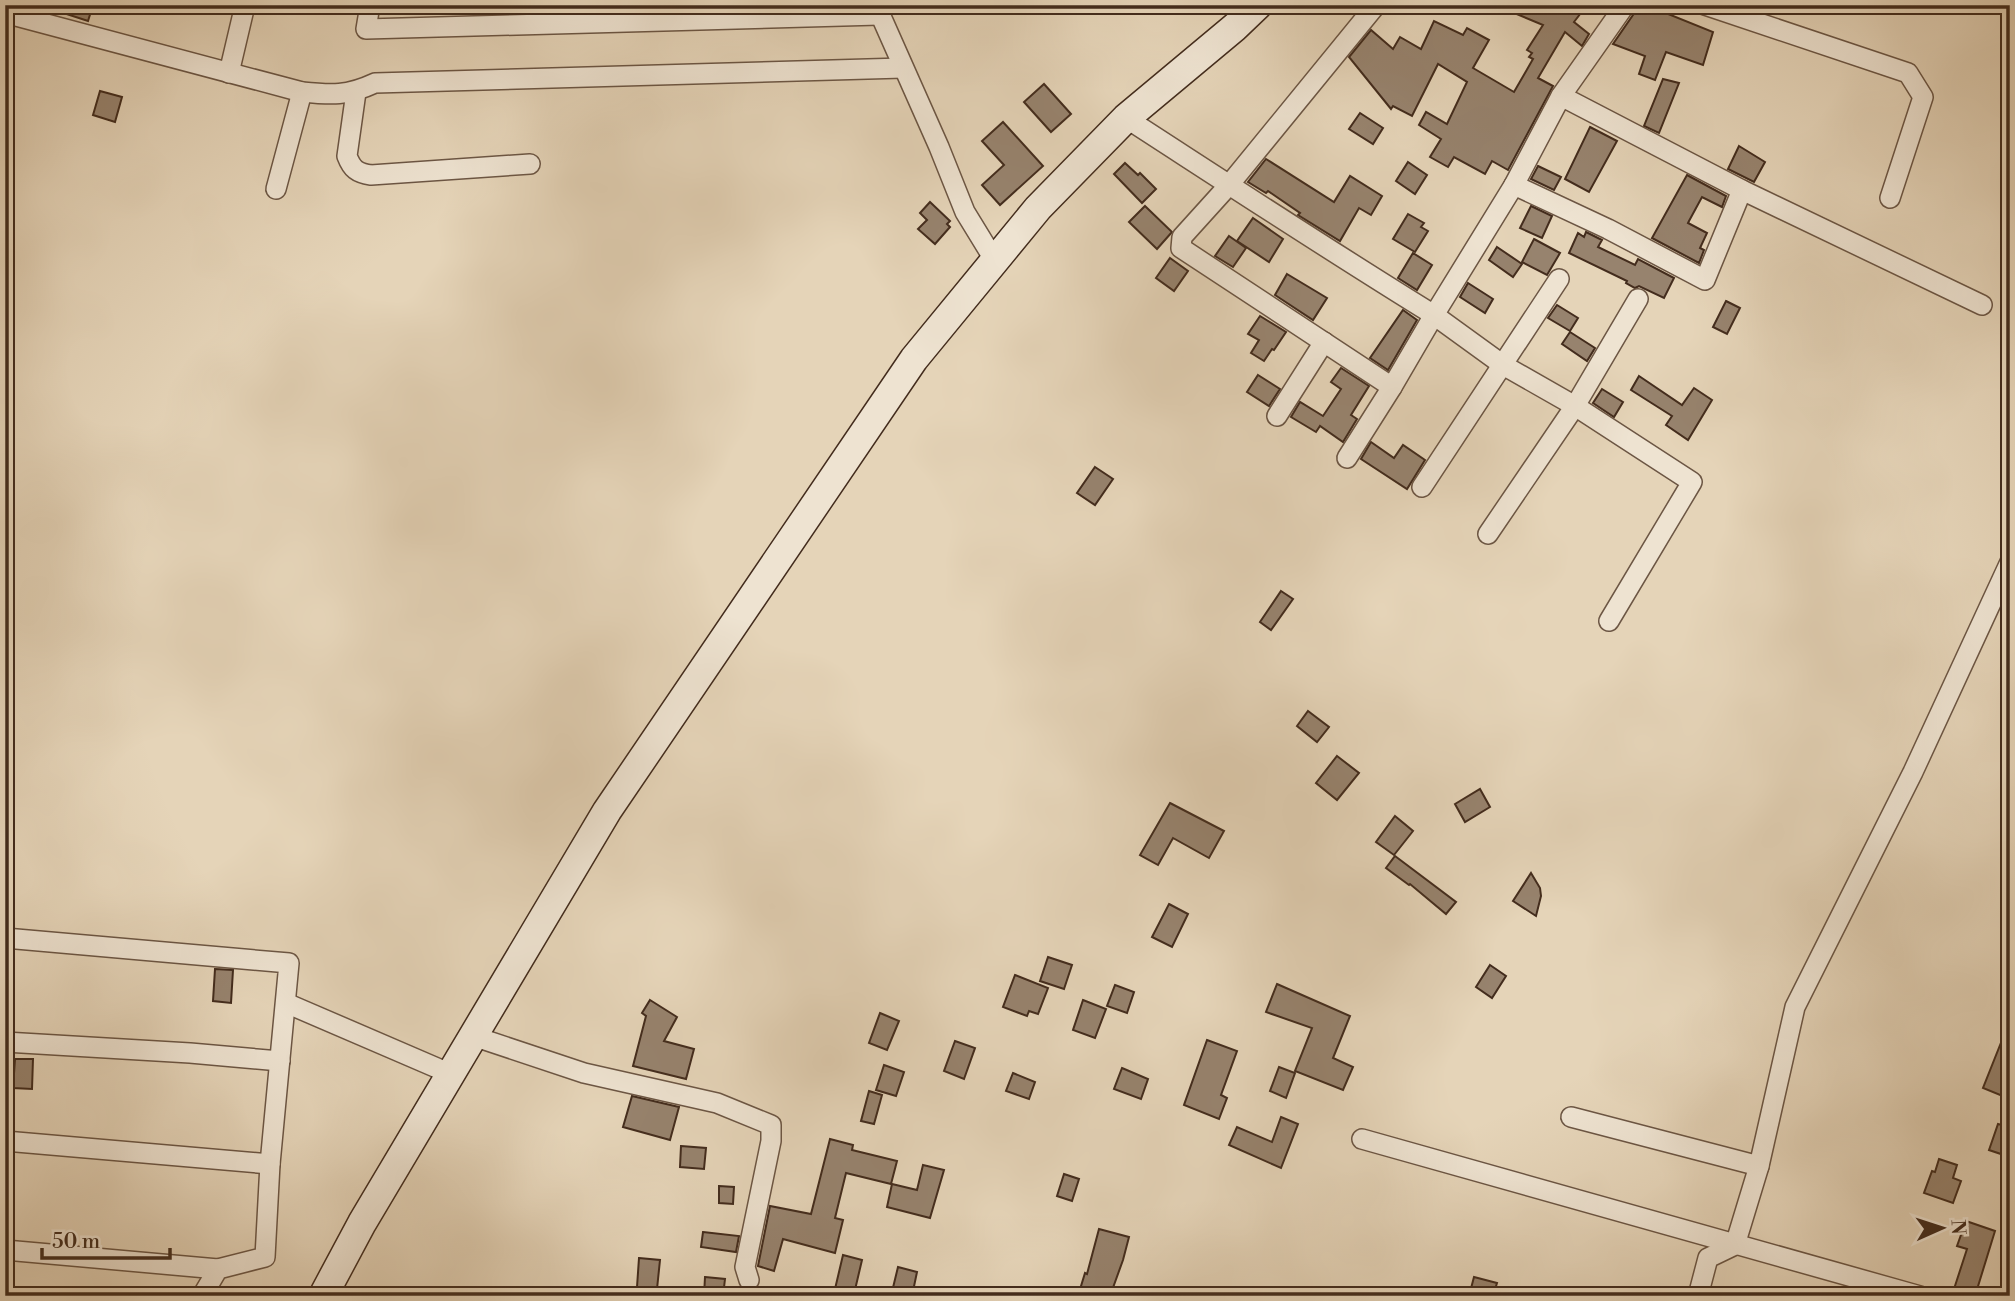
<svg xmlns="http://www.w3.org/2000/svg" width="2015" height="1301" font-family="'Libre Bodoni',serif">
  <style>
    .building { fill: #97836e; stroke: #432c1d; stroke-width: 2 }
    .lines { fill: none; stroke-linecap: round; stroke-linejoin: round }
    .street-casing { stroke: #6c5644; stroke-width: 22 }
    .secondary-casing { stroke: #432c1d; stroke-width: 31 }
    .street { stroke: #eee3d1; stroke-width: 19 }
    .secondary { stroke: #eee3d1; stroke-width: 28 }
  </style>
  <rect width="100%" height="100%" fill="#e5d4b8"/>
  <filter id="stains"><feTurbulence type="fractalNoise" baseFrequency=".00286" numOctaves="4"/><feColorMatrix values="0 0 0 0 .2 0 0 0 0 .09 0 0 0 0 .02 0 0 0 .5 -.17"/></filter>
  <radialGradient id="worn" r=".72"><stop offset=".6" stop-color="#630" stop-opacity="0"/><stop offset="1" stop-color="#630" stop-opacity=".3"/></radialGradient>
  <g class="building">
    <path d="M48,5H93L88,21L48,8Z"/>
    <path d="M1495,5H1587L1574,22L1589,34L1582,46L1565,32L1538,78L1553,86L1508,170L1492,161L1485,174L1454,157L1448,167L1430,157L1441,139L1419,125L1426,112L1447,124L1467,82L1438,64L1412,116L1393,106L1391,109L1349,57L1371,30L1393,49L1400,37L1421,49L1434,21L1463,35L1467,28L1489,40L1473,68L1514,92L1533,59L1529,57L1532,53L1527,50L1543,25Z"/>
    <path d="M1637,5H1646L1713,32L1703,65L1666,52L1655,80L1639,74L1645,56L1613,44L1635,12Z"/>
    <path d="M1663,79L1679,83L1659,133L1644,126Z"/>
    <path d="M1044,84L1071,114L1051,132L1024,102Z"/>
    <path d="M100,91L122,97L115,122L93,115Z"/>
    <path d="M1360,113L1383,128L1373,144L1349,129Z"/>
    <path d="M1003,122L1043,166L1000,205L982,185L1004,165L982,141Z"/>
    <path d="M1590,127L1617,141L1589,192L1565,179Z"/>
    <path d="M1739,146L1765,162L1754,182L1728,169Z"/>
    <path d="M1266,159L1334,202L1350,176L1382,196L1371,215L1359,208L1340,241L1298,215L1300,213L1268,191L1266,193L1248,182Z"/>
    <path d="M1408,162L1427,175L1415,194L1396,181Z"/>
    <path d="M1125,163L1138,175L1140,173L1156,189L1142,203L1114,174Z"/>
    <path d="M1538,166L1561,177L1554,190L1531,179Z"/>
    <path d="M1687,175L1726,196L1722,207L1702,197L1689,221L1688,223L1707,233L1700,248L1704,250L1699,263L1652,238Z"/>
    <path d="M930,202L950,221L947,224L950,227L935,244L918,229L927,220L920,213Z"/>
    <path d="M1145,206L1172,232L1157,249L1129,222Z"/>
    <path d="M1531,206L1552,216L1542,238L1520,228Z"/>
    <path d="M1408,214L1424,223L1421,227L1428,231L1415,252L1393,239Z"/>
    <path d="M1253,218L1283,239L1269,262L1237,241Z"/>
    <path d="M1586,232L1602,240L1598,247L1635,265L1638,259L1674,278L1664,298L1639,286L1635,288L1626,283L1627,281L1569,253L1578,233L1584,237Z"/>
    <path d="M1229,236L1246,248L1233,267L1215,256Z"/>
    <path d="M1534,239L1560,253L1547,275L1522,262Z"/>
    <path d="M1497,247L1522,264L1513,277L1489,260Z"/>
    <path d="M1413,253L1432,265L1417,290L1398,278Z"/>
    <path d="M1170,258L1188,271L1174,291L1156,278Z"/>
    <path d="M1287,274L1327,298L1313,320L1275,295Z"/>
    <path d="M1468,283L1493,299L1485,313L1460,297Z"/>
    <path d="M1726,301L1740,308L1727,334L1713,327Z"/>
    <path d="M1557,305L1578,318L1570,331L1548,318Z"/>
    <path d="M1403,310L1417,320L1388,370L1370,358Z"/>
    <path d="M1260,316L1286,332L1274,350L1272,349L1264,361L1251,353L1259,340L1248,334Z"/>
    <path d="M1570,332L1595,348L1587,361L1562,344Z"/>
    <path d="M1341,368L1369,386L1351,415L1357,419L1343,442L1320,426L1316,432L1291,417L1300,402L1323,416L1341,389L1331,382Z"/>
    <path d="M1258,375L1280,389L1269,406L1247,392Z"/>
    <path d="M1639,376L1682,405L1694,388L1712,400L1688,440L1666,425L1672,416L1631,390Z"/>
    <path d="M1602,389L1623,402L1614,417L1593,403Z"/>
    <path d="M1371,442L1394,458L1403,445L1425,460L1407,489L1361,459Z"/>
    <path d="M1095,467L1113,479L1095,505L1077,493Z"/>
    <path d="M1281,591L1293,599L1271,630L1260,622Z"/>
    <path d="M1308,711L1329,727L1317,742L1297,726Z"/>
    <path d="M1337,756L1359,773L1337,800L1316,783Z"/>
    <path d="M1480,789L1490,807L1465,822L1455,804Z"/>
    <path d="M1170,803L1224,831L1209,858L1173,838L1158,865L1140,855Z"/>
    <path d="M1395,816L1413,831L1394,855L1376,842Z"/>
    <path d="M1395,856L1456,902L1446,914L1410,884L1409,885L1386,868Z"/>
    <path d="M1531,873L1540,888L1541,896L1536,916L1513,901Z"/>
    <path d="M1169,904L1188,914L1172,947L1152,937Z"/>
    <path d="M1048,957L1072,965L1064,989L1040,981Z"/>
    <path d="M1490,965L1506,976L1492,998L1476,987Z"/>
    <path d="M215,969L233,970L231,1003L213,1001Z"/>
    <path d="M1015,975L1048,988L1038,1014L1029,1011L1027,1016L1003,1007Z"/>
    <path d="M1277,984L1350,1016L1333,1058L1353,1067L1343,1090L1295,1071L1312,1028L1266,1012Z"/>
    <path d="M1115,985L1134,992L1127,1013L1107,1006Z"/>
    <path d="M650,1000L677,1017L664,1041L694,1049L686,1079L633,1066L646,1016L642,1013Z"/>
    <path d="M1083,1000L1106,1009L1095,1038L1073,1030Z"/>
    <path d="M880,1013L899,1021L887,1050L869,1043Z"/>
    <path d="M2010,1020V1099L1983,1088Z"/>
    <path d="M1207,1040L1237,1051L1221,1095L1227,1098L1219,1119L1184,1105Z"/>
    <path d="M955,1041L975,1048L964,1079L944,1071Z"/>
    <path d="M15,1059H33L32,1089L13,1088Z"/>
    <path d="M884,1065L904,1072L896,1096L876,1090Z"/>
    <path d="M1279,1067L1295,1073L1286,1098L1270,1091Z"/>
    <path d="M1122,1068L1148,1079L1141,1099L1114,1089Z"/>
    <path d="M1013,1073L1035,1082L1029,1099L1006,1091Z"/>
    <path d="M869,1091L882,1095L874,1124L861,1121Z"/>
    <path d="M632,1096L679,1107L670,1140L623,1127Z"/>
    <path d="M1281,1117L1298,1124L1281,1168L1229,1145L1237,1127L1272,1142Z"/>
    <path d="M1998,1124L2010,1127V1157L1989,1150Z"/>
    <path d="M830,1139L853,1145L852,1150L897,1161L891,1184L846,1173L835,1218L843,1220L835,1253L783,1239L774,1271L758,1266L770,1206L811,1214Z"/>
    <path d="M681,1146L706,1148L704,1169L680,1167Z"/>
    <path d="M1939,1159L1957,1165L1953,1178L1961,1181L1953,1203L1924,1193L1932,1171L1935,1172Z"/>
    <path d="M923,1165L944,1170L930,1218L887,1207L892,1184L917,1190Z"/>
    <path d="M1064,1174L1079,1179L1072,1201L1057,1196Z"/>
    <path d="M719,1186L734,1187L733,1204L719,1203Z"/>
    <path d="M1966,1221L1995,1231L1975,1296L1954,1289L1967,1249L1957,1246Z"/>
    <path d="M1099,1229L1129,1237L1123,1260L1110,1296H1078L1085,1273L1087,1274Z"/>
    <path d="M703,1232L739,1236L736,1252L701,1247Z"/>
    <path d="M843,1255L862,1260L854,1294L835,1289Z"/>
    <path d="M639,1258L660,1260L657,1289L637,1287Z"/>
    <path d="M898,1267L917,1272L912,1296H891Z"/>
    <path d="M705,1277L725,1279L723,1296H704Z"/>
    <path d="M1474,1277L1497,1283L1493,1296H1469Z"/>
  </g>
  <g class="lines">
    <g class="street-casing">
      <g id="street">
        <path d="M370,5L366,29L879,15"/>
        <path d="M876,5L939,147L965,212L995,261"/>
        <path d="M1625,5L1561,96L1742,190L1982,305"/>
        <path d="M1705,5L1908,73L1923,97L1890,198"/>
        <path d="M5,13L302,92C332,95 347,96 375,83L903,68"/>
        <path d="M229,73L245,5"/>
        <path d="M356,92L347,156C352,169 357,173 371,175L530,164"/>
        <path d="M1126,118C1228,184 1330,251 1434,315L1392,387L1181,248L1182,237L1229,185L1376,5"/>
        <path d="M1514,185L1561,96"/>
        <path d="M276,189L302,92"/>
        <path d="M1277,416L1324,342"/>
        <path d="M1347,458L1392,387"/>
        <path d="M1422,487L1559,279"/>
        <path d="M1488,534L1575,406L1638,299"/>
        <path d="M1609,621L1692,482L1575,406L1503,365L1434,315L1514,185L1608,229L1705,280L1742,190"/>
        <path d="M5,938L289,963L270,1164L265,1257L218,1269L202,1296"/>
        <path d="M286,1003L451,1074"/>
        <path d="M473,1036L584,1073L717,1103L771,1125V1141L745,1267L749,1280"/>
        <path d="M5,1042L190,1053L280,1061"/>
        <path d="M1571,1117L1759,1166"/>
        <path d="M1362,1139L1920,1296"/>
        <path d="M5,1141L270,1164"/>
        <path d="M5,1250L218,1269"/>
        <path d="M1698,1296L1708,1258L1735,1245L1759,1166L1795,1007L1913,772L2010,562"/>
      </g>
    </g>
    <g class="secondary-casing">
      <path id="secondary" d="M323,1296L362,1223L607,811L914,359L1038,208L1126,118L1235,27L1258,5"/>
    </g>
    <use href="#street" class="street"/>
    <use href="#secondary" class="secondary"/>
  </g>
  <rect width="2015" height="1301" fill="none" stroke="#e5d4b8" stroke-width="28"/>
  <rect x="7" y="7" width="2001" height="1287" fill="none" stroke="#432c1d" stroke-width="3.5"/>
  <rect x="14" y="14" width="1987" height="1273" fill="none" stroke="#432c1d" stroke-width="2"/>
  <g transform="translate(1942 1228) rotate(87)" stroke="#eee3d1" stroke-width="5" paint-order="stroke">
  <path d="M0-5L12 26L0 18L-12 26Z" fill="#432c1d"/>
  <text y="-10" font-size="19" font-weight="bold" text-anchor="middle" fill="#432c1d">N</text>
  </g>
  <path d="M42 1248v10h128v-10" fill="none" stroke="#432c1d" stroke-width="3.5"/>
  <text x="52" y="1248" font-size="21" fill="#432c1d" stroke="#eee3d1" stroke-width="5" paint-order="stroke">50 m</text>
  <rect width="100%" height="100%" filter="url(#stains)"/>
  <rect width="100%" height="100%" fill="url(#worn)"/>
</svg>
